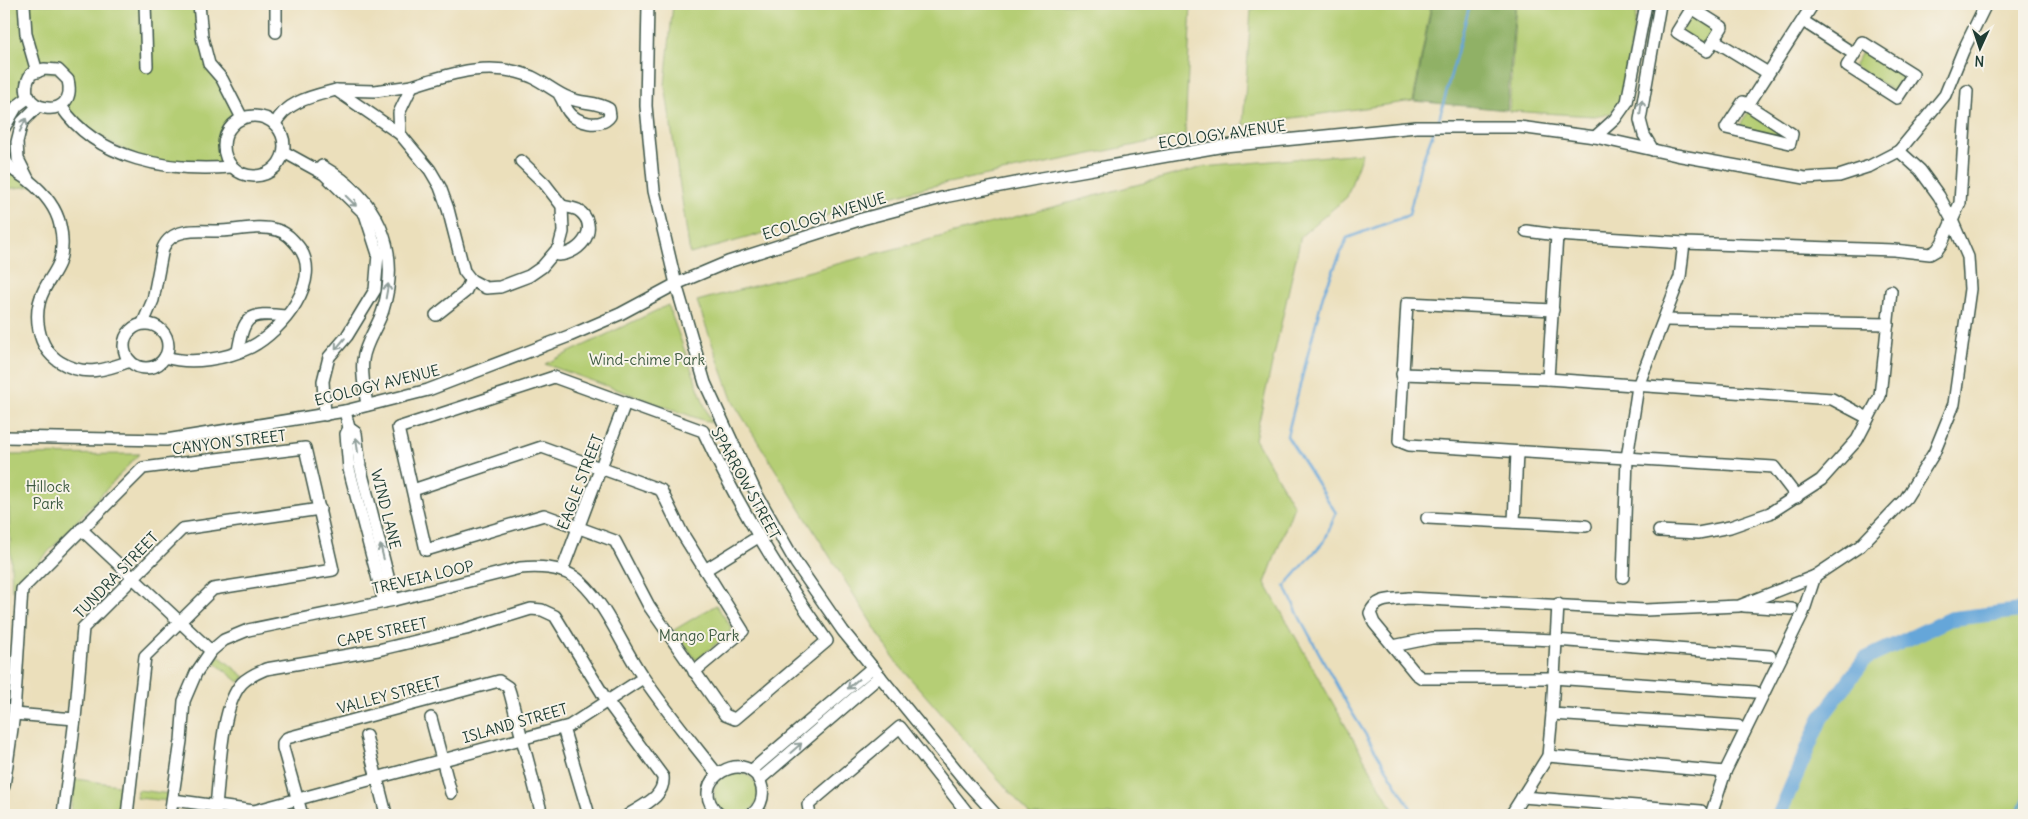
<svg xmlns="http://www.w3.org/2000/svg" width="2028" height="819" font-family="Delius,sans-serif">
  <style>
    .green { fill: #b5ce74; stroke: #6a8654 }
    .forest { fill: #90b166; stroke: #58774d }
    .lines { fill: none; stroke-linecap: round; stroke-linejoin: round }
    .stream { stroke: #65a6d9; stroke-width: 2.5 }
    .river { stroke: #65a6d9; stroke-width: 15 }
    .minor-casing { stroke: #3e5548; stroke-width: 14 }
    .minor { stroke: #fff; stroke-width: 11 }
    .oneway { stroke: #8f9e9a }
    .labels { text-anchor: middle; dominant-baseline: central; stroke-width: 4; stroke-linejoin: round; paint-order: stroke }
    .street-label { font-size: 15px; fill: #1f3d34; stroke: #f7f3e8 }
    .park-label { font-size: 15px; fill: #3d5a41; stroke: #f7f3e8 }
  </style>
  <rect width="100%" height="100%" fill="#f7f3e8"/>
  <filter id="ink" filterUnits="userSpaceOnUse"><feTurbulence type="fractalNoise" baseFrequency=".02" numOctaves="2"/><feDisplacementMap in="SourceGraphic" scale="10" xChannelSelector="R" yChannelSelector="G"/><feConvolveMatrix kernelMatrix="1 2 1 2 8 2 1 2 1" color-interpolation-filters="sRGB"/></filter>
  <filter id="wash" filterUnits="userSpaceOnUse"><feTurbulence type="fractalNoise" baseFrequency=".0096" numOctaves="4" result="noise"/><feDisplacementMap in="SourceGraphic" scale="20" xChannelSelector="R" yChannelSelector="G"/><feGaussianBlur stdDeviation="1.12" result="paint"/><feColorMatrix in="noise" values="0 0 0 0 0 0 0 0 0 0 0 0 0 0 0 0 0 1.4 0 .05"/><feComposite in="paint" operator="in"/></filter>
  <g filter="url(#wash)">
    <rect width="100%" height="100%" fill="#ebdfbb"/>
    <g class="green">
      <path d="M4,4H22L35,70L26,91L4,128Z"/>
      <path d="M24,4H199L209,64L242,118C223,130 219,148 231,167L142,160L70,119L64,74L37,72Z"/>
      <path d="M673,4H1191L1185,135L923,188L690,254L665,85Z"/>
      <path d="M1267,4H1431L1413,101L1243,125L1251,10Z"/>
      <path d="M1516,4H1638L1622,99L1610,114L1594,116L1509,111Z"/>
      <path d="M1693,13L1718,28L1706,47L1681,32Z"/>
      <path d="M1864,49L1906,76L1895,92L1854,66Z"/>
      <path d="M1749,111L1779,130L1778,137L1739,127Z"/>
      <path d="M1362,153L1347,197L1301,236L1255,439L1294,506L1265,583L1396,815H1030L896,662L733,402L697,301L1204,167Z"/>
      <path d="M4,156L34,186L4,189Z"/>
      <path d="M668,305L711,423L545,364Z"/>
      <path d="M139,454L12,591L7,455Z"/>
      <path d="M716,605L731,627L730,632L698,659H695L674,630Z"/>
      <path d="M2024,610V815H1779L1821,718L1865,659L1950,619Z"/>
      <path d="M219,656L245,677L239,682L214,662Z"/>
      <circle cx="736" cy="794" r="22"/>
      <path d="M76,779L125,786L121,815H84L70,811Z"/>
      <path d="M138,790L171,794L170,801L137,798Z"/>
    </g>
    <path class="forest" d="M1432,4H1515L1507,110L1414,101Z"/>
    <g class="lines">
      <g class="stream">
        <path d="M1438,123L1470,4"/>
        <path d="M1415,815L1348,706L1300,618L1285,586L1325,540L1336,513L1287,436L1323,295L1347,238L1409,215L1420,167L1434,130"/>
        <path d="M2016,815L2024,798"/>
      </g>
      <path class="river" d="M1779,815L1821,718L1865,659L1950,619L2024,610"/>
    </g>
  </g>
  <g filter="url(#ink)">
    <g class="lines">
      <g class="minor-casing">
        <g id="minor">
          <path d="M24,4L26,34L37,72"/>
          <path d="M145,4L147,66"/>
          <path d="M199,4L202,37L209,64L222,79L242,118"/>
          <path d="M276,4V32"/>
          <path d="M648,4L646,106L654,191L676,284L705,383L756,493L796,563L843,631L967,783L996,815"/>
          <path d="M1692,8L1722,27L1707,51L1677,32Z"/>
          <path d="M1803,21L1854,54"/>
          <path d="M1714,40L1768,73"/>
          <path d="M1862,42L1913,74L1897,98L1847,66Z"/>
          <path d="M44,69L58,70L68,80C79,125 8,111 31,74Z"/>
          <path d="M412,86C452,73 491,60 532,77C545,83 556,93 569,98C582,104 596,101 609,109L610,116C601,129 576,123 568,111C565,106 562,99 559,94"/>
          <path d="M336,90L375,91L412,86L399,113L400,134"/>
          <path d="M1743,102L1792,134L1790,143L1726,128Z"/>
          <path d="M1748,105L1813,4"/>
          <path d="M61,106C97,160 170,172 231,167"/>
          <circle cx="254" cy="146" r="30"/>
          <path d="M275,124C286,101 314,96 336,90L400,134L430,170L440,187L448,209L464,271L471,280L486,288L500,287L529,276L542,267L559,247L563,232L562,206L545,184L521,161"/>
          <path d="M4,128L17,106L29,97"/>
          <path d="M1595,137L1615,119L1627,102L1646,4"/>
          <path d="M1653,150L1644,135L1640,120L1660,4"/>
          <path d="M1899,151L1945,95L1963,51L1986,4"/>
          <path d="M284,152L324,174L365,214L378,254L375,290L347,336L329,357L323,381L325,415"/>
          <path d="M4,156C7,168 18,173 28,180C43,192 56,206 60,225C63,237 63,252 59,263C55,273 48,281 44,290C32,313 37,348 60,362C84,377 106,370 130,361"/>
          <path d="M322,166C377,198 402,248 383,310C378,327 365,342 363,360C361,374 365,391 367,405"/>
          <path d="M28,179L18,159L17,142L22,122L38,106"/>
          <path d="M1526,231L1557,235L1684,243L1894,250L1930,254L1937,250L1942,243L1960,203L1967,91"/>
          <path d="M556,253L558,255C582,254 601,226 578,210C574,208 567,207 562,206"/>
          <path d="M1553,310L1407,303L1399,441L1409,445L1774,467L1797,497"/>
          <path d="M436,315L465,292L471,280"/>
          <path d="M1665,320L1888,324"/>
          <path d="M143,323L153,300L163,248C171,229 195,230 213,231C233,232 257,224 277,230C286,232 292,239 298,246C325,279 281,332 251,347C226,359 192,365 165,357"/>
          <circle cx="146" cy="346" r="22"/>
          <path d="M238,351C244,316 248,312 285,316"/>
          <path d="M1402,374L1548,379L1832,399L1868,418"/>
          <path d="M554,377L703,431C739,508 779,572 827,641L735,719L725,715L649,606L615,541L544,515L426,550L398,428Z"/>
          <path d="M1548,379L1557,235"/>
          <path d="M345,411L349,428L346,434L349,469L384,602"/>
          <path d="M349,428L356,433L360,466L394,600"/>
          <path d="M4,437L166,440L345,411L428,390L569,336L620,314L676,284L728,262L862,219L949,196L1036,179L1224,146L1416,127H1519L1595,137L1676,155L1805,178L1839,176L1870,166L1899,151L1920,170L1939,196L1951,218L1968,257L1970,289L1954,404L1934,453L1906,498L1860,546L1815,576L1739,606L1645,610L1408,598C1392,600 1377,597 1370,613L1374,623L1416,674L1422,678H1553L1755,692"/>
          <path d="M413,490L542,447L661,490L682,533L743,631L694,672"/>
          <path d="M1427,518L1586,526"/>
          <path d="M1514,522L1517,452"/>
          <path d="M81,529L211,651"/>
          <path d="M1659,531L1698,533L1730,527L1770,513L1821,480L1857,440L1880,396L1891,291"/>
          <path d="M705,570L758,537"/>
          <path d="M562,571L625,403"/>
          <path d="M1623,577L1627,458L1638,386L1680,277L1684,243"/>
          <path d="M1558,604L1552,714L1738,726"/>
          <path d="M1744,606L1792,609"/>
          <path d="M1393,646L1432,638L1477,637L1555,640L1770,656"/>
          <path d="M14,714L75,719"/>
          <path d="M431,718L451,793"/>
          <path d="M563,728L589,815"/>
          <path d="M366,736L385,810"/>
          <path d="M1548,756L1725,772"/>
          <path d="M751,771L873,667"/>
          <path d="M759,780L880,676"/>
          <path d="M4,786L14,714L22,589L143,468L305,448L333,570L213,589L145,656L127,815"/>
          <path d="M1522,797L1701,811"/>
          <path d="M173,800L254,811L569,726L643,678"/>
          <path d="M63,815L75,719L83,628L182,529L320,509"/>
          <path d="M170,815L181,741L184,701L196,673L211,651L224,640L248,630L394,600L520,568C541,566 565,567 581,582C608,607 622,647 643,677C666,711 692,742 717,774"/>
          <path d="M215,815C220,780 219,708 242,683C249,676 257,673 266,669L378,650L466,629L531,609L542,610L555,616L607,701L663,777C665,797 643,805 628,815"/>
          <path d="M302,815L283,748V743L287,738L499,681L508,687L510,693L542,815"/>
          <path d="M720,815C680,781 752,742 762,788C764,799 759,809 751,815"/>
          <path d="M810,815L808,805L900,727L969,815"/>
          <path d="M1511,815L1548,756L1552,714"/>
          <path d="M1711,815L1725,772L1803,613L1815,576"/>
        </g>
      </g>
      <use href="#minor" class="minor"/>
    </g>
    <defs><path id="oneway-shaft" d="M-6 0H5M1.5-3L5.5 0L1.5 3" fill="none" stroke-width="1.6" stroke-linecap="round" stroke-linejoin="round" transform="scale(1.25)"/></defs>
    <g class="oneway">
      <use href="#oneway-shaft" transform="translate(1641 107) rotate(-84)"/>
      <use href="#oneway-shaft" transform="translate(23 125) rotate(-64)"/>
      <use href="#oneway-shaft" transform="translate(351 201) rotate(45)"/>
      <use href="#oneway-shaft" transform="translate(387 291) rotate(-80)"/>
      <use href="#oneway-shaft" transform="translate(340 344) rotate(130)"/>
      <use href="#oneway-shaft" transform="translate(357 445) rotate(-97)"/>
      <use href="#oneway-shaft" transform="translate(382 552) rotate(-104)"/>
      <use href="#oneway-shaft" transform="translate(853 684) rotate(139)"/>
      <use href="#oneway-shaft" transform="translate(796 748) rotate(-41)"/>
    </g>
  </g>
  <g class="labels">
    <g class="street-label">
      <text transform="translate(1222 134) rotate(-8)">ECOLOGY AVENUE</text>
      <text transform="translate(824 216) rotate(-17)">ECOLOGY AVENUE</text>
      <text transform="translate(377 385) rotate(-14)">ECOLOGY AVENUE</text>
      <text transform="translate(229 442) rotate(-7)">CANYON STREET</text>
      <text transform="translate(580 482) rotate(-69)">EAGLE STREET</text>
      <text transform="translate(746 483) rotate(61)">SPARROW STREET</text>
      <text transform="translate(386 509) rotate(76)">WIND LANE</text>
      <text transform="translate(116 575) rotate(-46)">TUNDRA STREET</text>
      <text transform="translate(423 577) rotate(-13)">TREVEIA LOOP</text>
      <text transform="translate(382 632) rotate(-12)">CAPE STREET</text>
      <text transform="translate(389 695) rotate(-15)">VALLEY STREET</text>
      <text transform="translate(515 723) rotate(-16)">ISLAND STREET</text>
    </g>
    <g class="park-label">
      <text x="647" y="359">Wind-chime Park</text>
      <text x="48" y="486">Hillock<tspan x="48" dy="17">Park</tspan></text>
      <text x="699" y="635">Mango Park</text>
    </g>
  </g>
  <rect width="2028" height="819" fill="none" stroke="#f7f3e8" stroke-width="20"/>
  <g transform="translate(1980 48) rotate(183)" stroke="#f7f3e8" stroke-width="4" paint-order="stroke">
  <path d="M0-4L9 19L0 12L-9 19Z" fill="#1f3d34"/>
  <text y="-8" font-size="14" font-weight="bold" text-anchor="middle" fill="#1f3d34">N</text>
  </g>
</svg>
